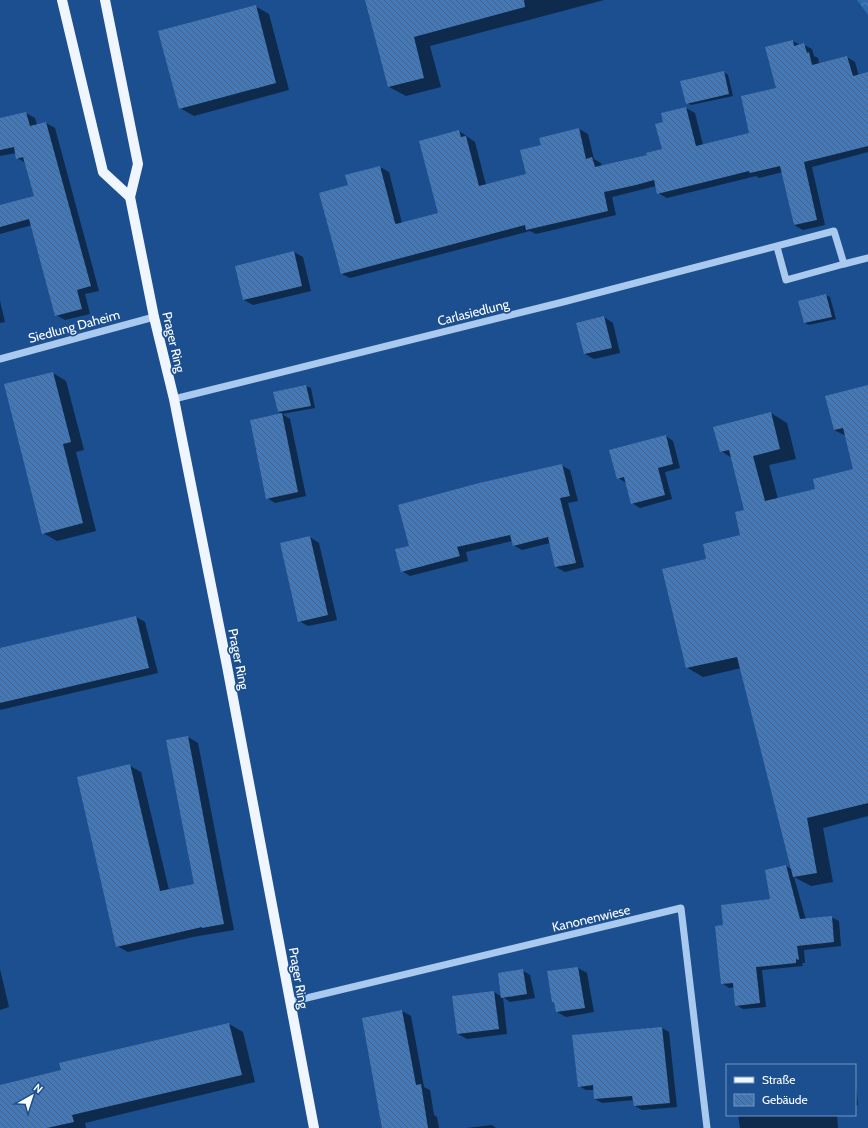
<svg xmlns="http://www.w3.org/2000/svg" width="868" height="1128" font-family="Cabin,sans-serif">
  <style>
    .forest { fill: url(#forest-crowns) }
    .shadow { fill: #0007 }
    .building { fill: url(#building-back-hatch) }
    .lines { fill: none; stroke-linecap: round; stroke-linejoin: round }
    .minor { stroke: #a9c9ee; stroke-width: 7 }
    .major { stroke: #f0f6ff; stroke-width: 10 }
    .labels { text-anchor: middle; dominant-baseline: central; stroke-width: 3.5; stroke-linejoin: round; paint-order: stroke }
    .street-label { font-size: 13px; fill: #fff; stroke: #1b4f8f }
  </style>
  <defs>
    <pattern id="forest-crowns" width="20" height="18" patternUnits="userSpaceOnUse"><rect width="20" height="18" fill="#2e69ad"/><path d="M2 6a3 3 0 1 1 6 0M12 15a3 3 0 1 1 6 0" fill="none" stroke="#4d80b9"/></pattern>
    <pattern id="building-back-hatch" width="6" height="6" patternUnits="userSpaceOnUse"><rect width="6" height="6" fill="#4478b7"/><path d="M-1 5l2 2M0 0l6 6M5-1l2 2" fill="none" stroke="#486282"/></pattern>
  </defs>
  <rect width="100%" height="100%" fill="#1b4f8f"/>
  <path class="forest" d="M857,0H868V15Z"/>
  <g class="shadow">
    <path d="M366,0H604L430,46L441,87L406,96L389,87Z"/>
    <path d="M255,6L269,14L289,90L194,116L180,108Z"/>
    <path d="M793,41L800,45H804L812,49L814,56L818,58L819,64L847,57L855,62L859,76L868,73V152L812,167L825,225L803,230L794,225L783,172L759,178L756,176L667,198L658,193L656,186L612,197L616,215L536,234L530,231L350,278L342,274L349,186L380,167L389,172L402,223L439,214L459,131L475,142L486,185L527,175L542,146L541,138L579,129L588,134L594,159L601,163L602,167L648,155L663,150L664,123L686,108L695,113L703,145L750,134L777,89Z"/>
    <path d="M724,72L728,75L733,96L691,105L687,103Z"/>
    <path d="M26,113L35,118L37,125L46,123L55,128L99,291L85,294L90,314L65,320L56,315L32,225L0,234V206L35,196L26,163L17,158L16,153L0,156V119Z"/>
    <path d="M294,252L303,257L311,291L253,305L244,300L236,266Z"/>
    <path d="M826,295L830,297L836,319L809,325L805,323Z"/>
    <path d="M0,301L5,322L0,323Z"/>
    <path d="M604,317L613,323L620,353L594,359L585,354Z"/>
    <path d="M53,373L66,381L84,450L76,452L96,531L57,541L43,533Z"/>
    <path d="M306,386L311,388L315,408L282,414L290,419L306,496L275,503L267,498L251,420L282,414L278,412L274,392Z"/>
    <path d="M868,386V816L823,828L833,882L811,886L794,877L806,920L831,917L839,921L841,946L804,950L805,963H802L803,966L762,970L766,1007L743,1009L736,1005L734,987L729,988L722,983L724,926L771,900L786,866L793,870L741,668L703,677L686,667L708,559L741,535L746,510L732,458L721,451L771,413L787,423L796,459L769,465L778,499L816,490L854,470L846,436L834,430Z"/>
    <path d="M666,436L673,441L680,468L665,472L672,499L640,508L632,503L627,482H625L618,478Z"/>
    <path d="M561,465L570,470L578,501L568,503L584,567L565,572L556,567L550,543L522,550L513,545L512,541L466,552L468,561L410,576L402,571L410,547Z"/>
    <path d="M310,537L319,543L337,620L308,626L299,621L281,544Z"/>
    <path d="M136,617L145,622L158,673L0,710V649Z"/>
    <path d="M188,737L198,743L234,930L193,937L128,952L117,946L130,766L141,772L169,890L195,885Z"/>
    <path d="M578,968L587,973L594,1012L566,1017L557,1012Z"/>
    <path d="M0,969L9,1007L0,1010Z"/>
    <path d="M522,970L530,975L535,998L510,1002L503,997L507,1034L467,1039L458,1034L494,992L502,997Z"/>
    <path d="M402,1011L411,1016L424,1087L430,1090L434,1115L437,1117L439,1128H383Z"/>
    <path d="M229,1024L243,1032L255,1082L85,1123L86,1128H0V1086L62,1071Z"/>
    <path d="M662,1028L669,1032L677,1107L642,1110L635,1106L634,1100L602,1103L595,1099L594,1090H586L579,1086L574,1036Z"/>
    <path d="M855,1077L858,1105L855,1106Z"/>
    <path d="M738,1115H837L838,1128H740Z"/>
    <path d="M492,1125L496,1128H467Z"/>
  </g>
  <g class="building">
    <path d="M365,0H524L525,7L414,37L424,78L388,87Z"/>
    <path d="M256,5L276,83L179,109L158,31Z"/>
    <path d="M793,40L794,46L804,43L807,53L809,52L812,65L847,56L853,76L868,72V146L804,162L817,220L794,225L780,166L750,173L749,171L657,194L654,180L636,185L604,192L608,211L526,230L525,225L341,274L319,193L348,185L345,175L380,166L395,223L396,224L438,213L419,141L459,130L461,137L466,136L479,186L526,174L520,150L541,145L539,138L579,128L586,159L592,157L595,167L647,155L646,153L662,149L655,124L663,122L661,113L686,107L696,146L749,133L741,96L776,88L765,47Z"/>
    <path d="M724,71L729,94L686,104L680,81Z"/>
    <path d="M26,112L30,126L46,122L91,286L77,290L82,309L55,316L29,219L0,227V205L34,196L23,157L16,159L14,147L0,150V118Z"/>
    <path d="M294,251L302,286L243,300L235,266Z"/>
    <path d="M826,294L832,317L804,323L798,301Z"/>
    <path d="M604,316L612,348L584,354L576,323Z"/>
    <path d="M53,372L71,442L63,444L83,523L42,534L4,384Z"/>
    <path d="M306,385L311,406L278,412L273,392Z"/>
    <path d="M868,385V803L807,818L817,873L793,877L737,657L686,668L662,569L706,559L703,544L740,535L735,512L744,510L729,450L720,452L713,427L771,412L780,449L753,456L765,501L815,489L813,479L853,469L843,428L834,430L825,396Z"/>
    <path d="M282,413L298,492L266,499L250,420Z"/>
    <path d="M666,435L673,464L658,468L665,495L631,504L624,477L617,479L609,450Z"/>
    <path d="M562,464L570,496L560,498L576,563L555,567L548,537L513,546L510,535L457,547L460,556L401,572L395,549L409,546L398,505L479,483Z"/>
    <path d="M310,536L328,615L298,622L280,543Z"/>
    <path d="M136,616L149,668L0,703V648Z"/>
    <path d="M188,736L224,924L202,928V927L116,947L77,777L130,764L160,891L194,884L166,740Z"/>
    <path d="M786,865L800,919L832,916L834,942L797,946L799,960L796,959V963L756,967L760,1003L735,1006L733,983L721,984L715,926L723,925L721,905L770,899L765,870Z"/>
    <path d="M578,967L585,1008L556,1012L554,1002H552L547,971Z"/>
    <path d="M523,969L527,994L501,998L498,973Z"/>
    <path d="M494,991L499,1029L457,1034L452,996Z"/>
    <path d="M402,1010L416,1085L421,1084L428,1128H382L362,1018Z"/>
    <path d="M229,1023L242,1075L72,1115L74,1122L47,1128H0V1085L61,1070L59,1063Z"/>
    <path d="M662,1027L670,1103L634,1106L632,1096L594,1099L593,1085L578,1087L572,1035Z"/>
  </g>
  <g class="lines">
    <g class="minor">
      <path d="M777,247L786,280L844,264"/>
      <path d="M0,359L154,317"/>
      <path d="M174,399L563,302L834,231L844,264L868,258"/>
      <path d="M290,1002L681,908L707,1128"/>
    </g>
    <g class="major">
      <path d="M62,0L103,172L130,197"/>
      <path d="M105,0L138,164L130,197L154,317L174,399L227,666L314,1128"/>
    </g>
  </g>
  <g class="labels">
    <g class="street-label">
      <text transform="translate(473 312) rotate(-14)">Carlasiedlung</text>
      <text transform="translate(74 326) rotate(-15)">Siedlung Daheim</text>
      <text transform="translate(174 342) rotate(77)">Prager Ring</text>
      <text transform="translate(239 659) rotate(79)">Prager Ring</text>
      <text transform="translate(591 918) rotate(-13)">Kanonenwiese</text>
      <text transform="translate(299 978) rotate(80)">Prager Ring</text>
    </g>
  </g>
  <rect x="726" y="1064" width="130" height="52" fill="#1b4f8f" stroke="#7695bc"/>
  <rect x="734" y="1077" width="20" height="6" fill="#f0f6ff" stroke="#7695bc"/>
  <text x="762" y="1084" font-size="12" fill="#ffffff">Straße</text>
  <rect x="734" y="1094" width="20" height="12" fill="url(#building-back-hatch)" stroke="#7695bc"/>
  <text x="762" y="1104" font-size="12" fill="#ffffff">Gebäude</text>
  <g transform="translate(32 1096) rotate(39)" stroke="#1b4f8f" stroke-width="3" paint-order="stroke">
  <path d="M0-3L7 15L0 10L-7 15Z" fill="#ffffff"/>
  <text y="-6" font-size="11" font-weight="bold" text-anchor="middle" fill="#ffffff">N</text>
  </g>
</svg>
